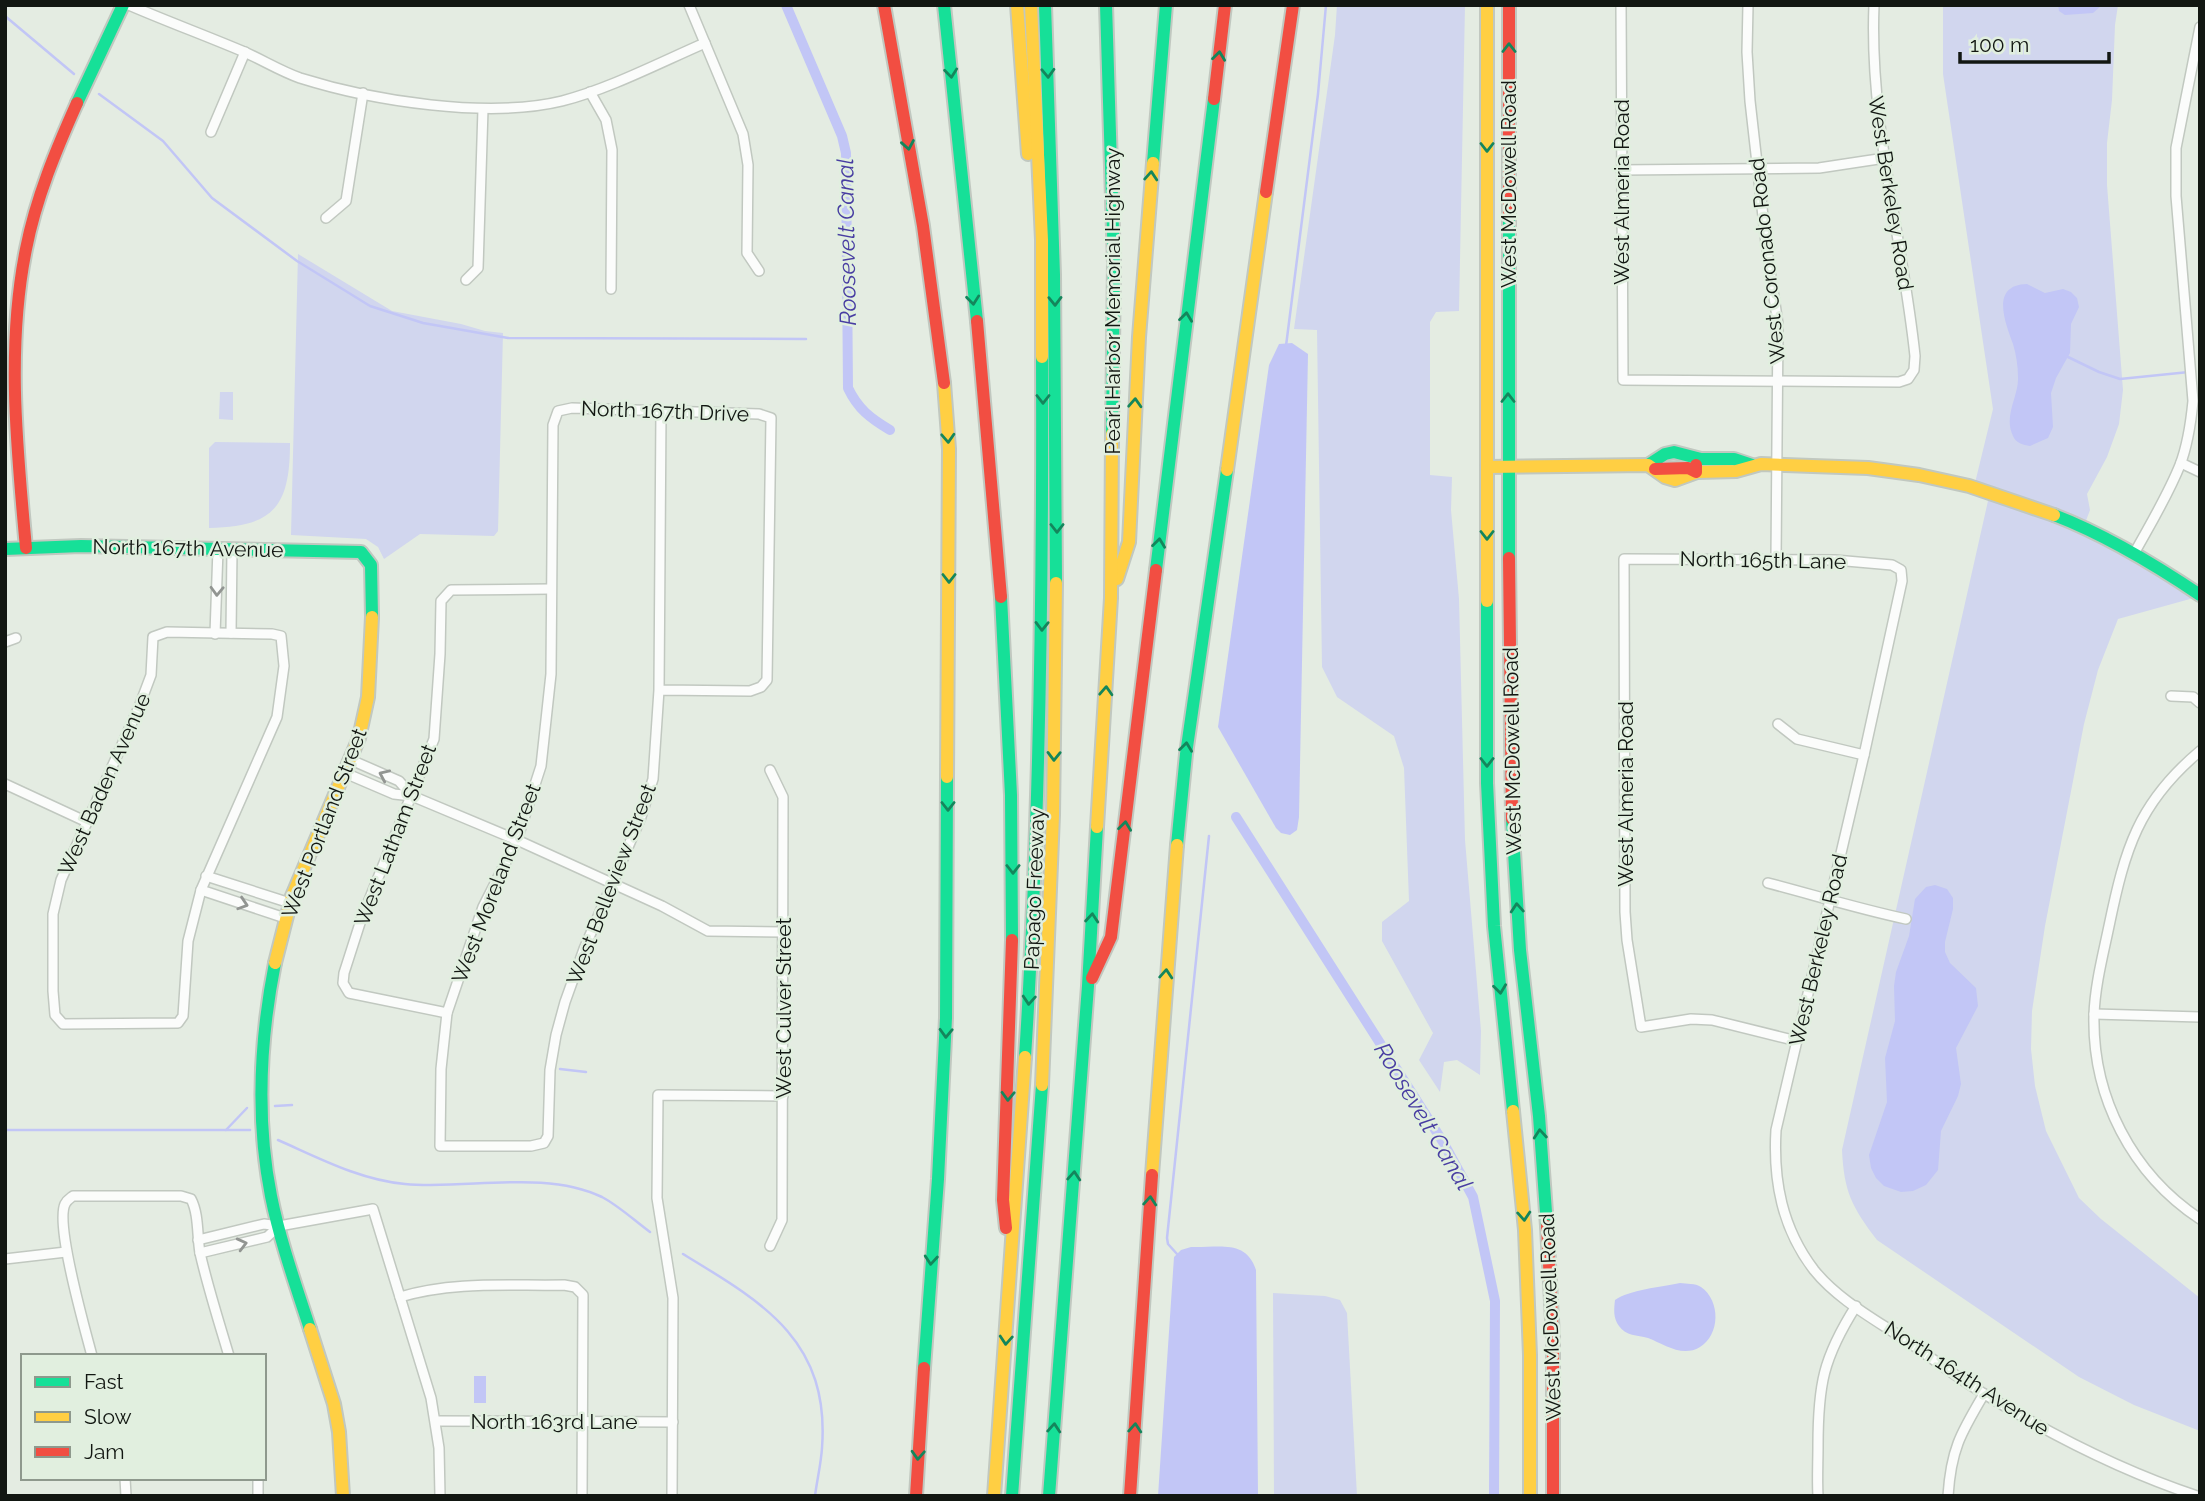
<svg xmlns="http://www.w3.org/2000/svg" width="2205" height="1501" font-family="Raleway,sans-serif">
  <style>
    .green { fill: #d1d6ee }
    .water { fill: #c2c6f6 }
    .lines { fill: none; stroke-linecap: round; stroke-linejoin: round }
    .stream { stroke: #c2c6f6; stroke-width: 2.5 }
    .canal { stroke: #c2c6f6; stroke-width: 10 }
    .street-casing { stroke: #c1c8c0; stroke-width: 12 }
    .fast-casing { stroke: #c1c8c0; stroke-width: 16 }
    .slow-casing { stroke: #c1c8c0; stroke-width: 16 }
    .jam-casing { stroke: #c1c8c0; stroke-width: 16 }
    .street { stroke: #fbfcfb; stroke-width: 9 }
    .fast { stroke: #16e098; stroke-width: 12 }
    .slow { stroke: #ffcf43; stroke-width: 12 }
    .jam { stroke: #f24e42; stroke-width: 12 }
    .oneway { stroke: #14865c }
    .oneway2 { stroke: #929592 }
    .labels { text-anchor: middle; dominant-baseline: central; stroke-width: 5; stroke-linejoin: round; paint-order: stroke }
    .street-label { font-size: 21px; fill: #121712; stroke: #e1efdf }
    .water-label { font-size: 23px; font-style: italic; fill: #483da2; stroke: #e1efdf }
  </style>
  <rect width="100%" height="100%" fill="#e4ece2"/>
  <g class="green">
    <path d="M1337,5H1465L1459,311L1436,312L1430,322V475L1452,477L1451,510L1459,599L1465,840L1481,1031L1480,1075L1457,1060L1444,1062L1440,1092L1419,1060L1433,1033L1382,941V922L1409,901L1404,768L1394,736L1337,697L1322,667L1317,330L1294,329L1335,35Z"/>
    <path d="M1943,5H2118L2115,25L2112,100L2107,143V185L2123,390L2119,424L2107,457L2087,494L2090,510L2084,526L2195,592L2190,599L2118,619L2098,670L2084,724L2045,926L2032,1011L2031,1049L2035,1086L2046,1131L2079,1198L2101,1219L2200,1298V1431L2134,1405L2079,1377L1877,1240C1852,1207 1844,1192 1842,1150L1990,492L1974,487L1993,409L1943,74Z"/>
    <path d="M298,254L392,311L461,324L485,331L503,333L498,531L494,536L420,534L384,559L378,547L366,539L291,535Z"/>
    <path d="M220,392H233V420L219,419Z"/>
    <path d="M215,442L290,443C290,507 273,527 209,528V448Z"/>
    <path d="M1273,1293L1325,1296L1340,1300L1347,1313L1357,1496H1274Z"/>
  </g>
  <g class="water">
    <path d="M2058,5H2102L2093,13L2065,15L2059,11Z"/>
    <path d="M2027,284L2045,293L2063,289L2071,292L2077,298L2079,307L2071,324L2070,353L2056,378L2051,393L2053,427L2048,438L2030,446C2023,445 2016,443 2013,436C2003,416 2019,396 2018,377C2018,366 2016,354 2013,344C2006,324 1989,285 2027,284Z"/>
    <path d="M1292,343L1308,354L1299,817L1297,830L1290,835L1281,833L1276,828L1218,727L1269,365L1279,344Z"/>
    <path d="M1935,885L1947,889L1953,898V909L1945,942V952L1950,963L1976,988L1978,1006L1956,1048L1961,1084L1958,1096L1941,1131L1938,1170L1926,1185L1913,1191L1901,1192L1884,1186L1876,1178L1871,1168L1869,1155L1887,1102L1885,1058L1895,1021L1894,986L1896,972L1909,936L1915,899L1926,887Z"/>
    <path d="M1191,1247C1219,1248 1246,1239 1256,1270L1258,1496H1158L1174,1257L1181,1250Z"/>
    <path d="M1680,1283C1687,1284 1695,1283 1701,1287C1721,1301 1720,1335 1700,1347C1682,1358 1664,1344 1648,1338C1637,1335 1626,1336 1619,1326C1613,1318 1614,1309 1615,1300C1629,1290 1661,1287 1680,1283Z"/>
    <rect x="474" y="1376" width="12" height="27"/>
  </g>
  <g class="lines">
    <g class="stream">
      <path d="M5,16L74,74"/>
      <path d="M99,94L163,141L212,198L297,261L370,306L423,323L508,338L806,339"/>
      <path d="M1286,346L1318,94L1326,5"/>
      <path d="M2068,357L2099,372L2120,379L2189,372"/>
      <path d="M560,1069L586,1072"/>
      <path d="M275,1106L292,1105"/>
      <path d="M5,1130H250"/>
      <path d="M226,1130L247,1108"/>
      <path d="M278,1140C319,1158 360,1180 405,1184C467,1190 544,1169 602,1197C619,1206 635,1221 650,1232"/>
      <path d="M683,1254C764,1303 830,1341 822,1448C821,1464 817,1480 815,1496"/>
      <path d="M1177,1254L1168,1244L1167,1238L1209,836"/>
    </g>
    <g class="canal">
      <path d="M786,5L842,136L846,153L848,388C858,409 870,418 890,430"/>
      <path d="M1236,817L1443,1142L1473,1197L1495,1301L1494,1496"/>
    </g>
    <g class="street-casing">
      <g id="street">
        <path d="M129,5C166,21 204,35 242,51C261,59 280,71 300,78C373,101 488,119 562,101C609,89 661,62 705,43"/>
        <path d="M689,5L743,134L748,165L747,253L759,271"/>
        <path d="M1621,5L1623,380L1899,382L1908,379L1914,370L1915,356C1903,239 1869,124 1874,5"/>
        <path d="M1748,5L1747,52L1750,101L1766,243L1778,324L1776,559"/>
        <path d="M590,92L606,120L612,150L611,289"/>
        <path d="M211,132L245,52"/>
        <path d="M1621,170L1819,168L1885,158"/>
        <path d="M326,218L346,201L363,93"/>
        <path d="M466,280L478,268L483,109"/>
        <path d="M2181,463L2200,472"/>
        <path d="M2135,552C2151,523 2168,495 2180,465C2188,444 2191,422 2193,401L2176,196V148L2200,27"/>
        <path d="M167,632L272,634L281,636L284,666L277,717L201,890L188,941L183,1016L178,1023L63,1024L55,1015L53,991V914L61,880L139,707L151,675L153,637Z"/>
        <path d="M231,633L232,550"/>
        <path d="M215,634L218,549"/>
        <path d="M5,642L16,638"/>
        <path d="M659,690L750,691L761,687L767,680L771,418L759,414L572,408L558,411L553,425L551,674L541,766L517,840L483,907L447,1013L441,1069L440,1146H531L544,1143L548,1136L550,1070L556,1035L565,1002L584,949L641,817L653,779L659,690L661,411"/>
        <path d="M2171,696L2193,697L2200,703"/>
        <path d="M1778,724L1797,739L1864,755"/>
        <path d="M2200,751C2138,803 2125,849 2109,926C2103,955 2095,985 2094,1015C2092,1097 2132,1174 2200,1219"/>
        <path d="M351,760L399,781L412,796"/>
        <path d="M770,770L783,797L782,1220L770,1246"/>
        <path d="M345,773L394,794L412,796L517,840L662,906L708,931L783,932"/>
        <path d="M5,784L87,822"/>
        <path d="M206,876L290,903"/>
        <path d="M1768,883C1814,895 1859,909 1906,919"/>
        <path d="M201,890L285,918"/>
        <path d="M447,1013L349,993L343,983L344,973L361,920L434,739L440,654L441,601L451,590L550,589"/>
        <path d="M2094,1014L2200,1017"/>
        <path d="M1797,1041L1712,1020L1691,1019L1641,1027L1627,940L1625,912L1624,559L1835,560L1892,565L1901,570L1902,581L1864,755L1776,1130C1773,1181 1782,1228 1814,1270C1838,1300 1876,1320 1907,1341C1933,1359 1959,1379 1986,1395C2053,1436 2122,1471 2197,1496"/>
        <path d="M198,1240L264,1224L279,1226L373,1209L431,1398L439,1448L440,1496"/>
        <path d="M200,1253L267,1237L279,1226"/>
        <path d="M5,1259L66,1252"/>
        <path d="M400,1297C454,1281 509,1286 564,1285L575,1287L583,1295L582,1496"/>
        <path d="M92,1356C85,1329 55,1225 65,1204C67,1200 69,1199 73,1196H181L191,1199C199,1214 197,1236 200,1253C208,1288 219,1322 229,1356"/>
        <path d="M436,1421L673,1422"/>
        <path d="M125,1478L126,1496"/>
        <path d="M258,1478V1496"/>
        <path d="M672,1496L673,1298L657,1198L658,1095L783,1096"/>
        <path d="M1818,1496C1817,1479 1818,1463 1818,1446C1818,1385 1823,1358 1856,1306"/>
        <path d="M1948,1496C1951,1449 1961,1433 1984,1394"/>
      </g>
    </g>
    <g class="fast-casing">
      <g id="fast">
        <path d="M944,5L977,321"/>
        <path d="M1045,5L1054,275L1056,583"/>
        <path d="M1106,5L1114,263L1112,434"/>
        <path d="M77,103L123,5"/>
        <path d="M1153,163L1166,5"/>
        <path d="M1509,217V558"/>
        <path d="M1648,465L1665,454L1674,452L1701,459H1734L1752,465"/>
        <path d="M2054,515C2106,535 2154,564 2200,595"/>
        <path d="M5,549L81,546L361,552L371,565L372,617"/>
        <path d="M1156,570L1214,99"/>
        <path d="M1001,597L1011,795L1012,940"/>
        <path d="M1487,601V783L1494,926L1513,1111"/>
        <path d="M1512,819L1520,950L1539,1116L1547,1226"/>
        <path d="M1177,845L1186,754L1227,470"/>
        <path d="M275,963C260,1039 256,1120 271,1196C280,1241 296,1286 310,1329"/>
        <path d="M1025,1057C1040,824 1043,591 1042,357"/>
        <path d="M924,1368L938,1179L946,1018L947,777"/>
        <path d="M1012,1496L1042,1085"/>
        <path d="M1049,1496L1088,986L1097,827"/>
      </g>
    </g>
    <g class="slow-casing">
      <g id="slow">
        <path d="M1017,5L1028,154"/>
        <path d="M1031,5L1042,240V357"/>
        <path d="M1487,5V601"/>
        <path d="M944,383L949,449L947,777"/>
        <path d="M1487,467L1648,465L1665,477L1675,480L1697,472L1736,471L1761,464L1868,468L1919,475L1969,486L2054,515"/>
        <path d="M1227,470L1266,192"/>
        <path d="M1117,579L1129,542L1139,337L1153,163"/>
        <path d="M1097,827L1111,598L1112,434"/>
        <path d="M275,963L292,896L359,738L368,697L372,617"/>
        <path d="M1042,1085L1053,815L1056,583"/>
        <path d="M1513,1111L1525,1230L1530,1355V1496"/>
        <path d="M1152,1175L1177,845"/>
        <path d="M310,1329L334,1404L339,1432L343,1496"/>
        <path d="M994,1496L1025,1057"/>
      </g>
    </g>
    <g class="jam-casing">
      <g id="jam">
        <path d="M884,5L923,226L944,383"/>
        <path d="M1214,99L1225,5"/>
        <path d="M1266,192L1293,5"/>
        <path d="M1509,217V5"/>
        <path d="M977,321L1001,597"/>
        <path d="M1655,469L1688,468L1696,472V465"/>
        <path d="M26,548C17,449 6,348 26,249C36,198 56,150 77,103"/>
        <path d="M1509,558L1512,819"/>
        <path d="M1092,978L1111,937L1156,570"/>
        <path d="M1547,1226L1553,1338V1496"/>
        <path d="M1006,1228L1003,1200L1012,940"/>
        <path d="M916,1496L924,1368"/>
        <path d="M1130,1496L1152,1175"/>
      </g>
    </g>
    <use href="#street" class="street"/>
    <use href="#fast" class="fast"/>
    <use href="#slow" class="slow"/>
    <use href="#jam" class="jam"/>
  </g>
  <defs><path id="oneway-chevron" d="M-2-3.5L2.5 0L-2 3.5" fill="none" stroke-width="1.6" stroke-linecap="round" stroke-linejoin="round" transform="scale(1.75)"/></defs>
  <g class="oneway">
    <use href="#oneway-chevron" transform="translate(1509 48) rotate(-90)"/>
    <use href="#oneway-chevron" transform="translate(1219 56) rotate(-83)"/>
    <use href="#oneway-chevron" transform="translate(951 73) rotate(84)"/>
    <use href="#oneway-chevron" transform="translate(1048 73) rotate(88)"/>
    <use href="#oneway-chevron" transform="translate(908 145) rotate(80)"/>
    <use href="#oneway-chevron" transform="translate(1487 147) rotate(90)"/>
    <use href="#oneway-chevron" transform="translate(1151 176) rotate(-86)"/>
    <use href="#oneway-chevron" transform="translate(973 300) rotate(84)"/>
    <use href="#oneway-chevron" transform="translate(1055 301) rotate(89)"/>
    <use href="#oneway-chevron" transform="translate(1186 317) rotate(-83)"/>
    <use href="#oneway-chevron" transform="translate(1508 398) rotate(-90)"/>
    <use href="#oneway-chevron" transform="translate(1043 399) rotate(90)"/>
    <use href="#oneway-chevron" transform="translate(1135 403) rotate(-87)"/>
    <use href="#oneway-chevron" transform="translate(948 438) rotate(87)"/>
    <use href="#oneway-chevron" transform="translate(1057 528) rotate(90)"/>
    <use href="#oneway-chevron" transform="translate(1487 535) rotate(90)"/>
    <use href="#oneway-chevron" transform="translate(1159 543) rotate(-83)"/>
    <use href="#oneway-chevron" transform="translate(949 578) rotate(90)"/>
    <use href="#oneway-chevron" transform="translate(1042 626) rotate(91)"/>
    <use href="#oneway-chevron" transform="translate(1106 691) rotate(-87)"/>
    <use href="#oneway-chevron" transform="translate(1186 747) rotate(-83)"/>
    <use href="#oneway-chevron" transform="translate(1054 756) rotate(91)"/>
    <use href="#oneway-chevron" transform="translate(1487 762) rotate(90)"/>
    <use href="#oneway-chevron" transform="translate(948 806) rotate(90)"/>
    <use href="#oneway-chevron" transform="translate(1125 826) rotate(-83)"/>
    <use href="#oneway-chevron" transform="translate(1013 869) rotate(90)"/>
    <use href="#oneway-chevron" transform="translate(1517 908) rotate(-94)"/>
    <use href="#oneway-chevron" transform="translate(1092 918) rotate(-85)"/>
    <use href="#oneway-chevron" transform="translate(1166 974) rotate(-86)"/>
    <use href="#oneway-chevron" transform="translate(1500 989) rotate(83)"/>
    <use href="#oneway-chevron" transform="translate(1029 1000) rotate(94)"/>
    <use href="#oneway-chevron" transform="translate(946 1033) rotate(92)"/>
    <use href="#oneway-chevron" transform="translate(1008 1096) rotate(92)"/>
    <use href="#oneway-chevron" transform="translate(1540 1134) rotate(-95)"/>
    <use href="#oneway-chevron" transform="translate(1074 1176) rotate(-86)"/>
    <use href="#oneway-chevron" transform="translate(1150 1201) rotate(-86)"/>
    <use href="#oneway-chevron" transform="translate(1524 1216) rotate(86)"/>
    <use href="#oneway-chevron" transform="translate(931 1260) rotate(95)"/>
    <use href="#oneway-chevron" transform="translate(1006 1340) rotate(94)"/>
    <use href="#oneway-chevron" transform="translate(1054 1428) rotate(-86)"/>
    <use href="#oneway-chevron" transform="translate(1135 1428) rotate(-86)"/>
    <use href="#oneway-chevron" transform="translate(918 1455) rotate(93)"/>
  </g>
  <g class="oneway2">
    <use href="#oneway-chevron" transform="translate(217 591) rotate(92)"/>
    <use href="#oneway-chevron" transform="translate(384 775) rotate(-156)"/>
    <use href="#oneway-chevron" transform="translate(243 904) rotate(18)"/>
    <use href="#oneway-chevron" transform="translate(242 1244) rotate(-14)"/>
  </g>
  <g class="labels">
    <g class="street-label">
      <text transform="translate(1508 184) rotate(-90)">West McDowell Road</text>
      <text transform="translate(1621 192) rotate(-90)">West Almeria Road</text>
      <text transform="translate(1891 193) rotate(81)">West Berkeley Road</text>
      <text transform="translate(1767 261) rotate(-96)">West Coronado Road</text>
      <text transform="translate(1112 301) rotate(-90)">Pearl Harbor Memorial Highway</text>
      <text transform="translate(665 411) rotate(2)">North 167th Drive</text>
      <text transform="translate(188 548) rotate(1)">North 167th Avenue</text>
      <text transform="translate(1763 560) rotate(1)">North 165th Lane</text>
      <text transform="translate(1512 751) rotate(-91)">West McDowell Road</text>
      <text transform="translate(104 784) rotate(-66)">West Baden Avenue</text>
      <text transform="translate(1625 794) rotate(-90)">West Almeria Road</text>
      <text transform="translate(324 823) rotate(-69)">West Portland Street</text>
      <text transform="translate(395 835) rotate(-69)">West Latham Street</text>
      <text transform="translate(496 883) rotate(-69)">West Moreland Street</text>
      <text transform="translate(611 884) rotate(-69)">West Belleview Street</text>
      <text transform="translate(1034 889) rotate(-88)">Papago Freeway</text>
      <text transform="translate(1818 950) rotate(-77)">West Berkeley Road</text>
      <text transform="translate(783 1008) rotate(-90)">West Culver Street</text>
      <text transform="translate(1550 1317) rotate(-92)">West McDowell Road</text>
      <text transform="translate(1967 1378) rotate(33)">North 164th Avenue</text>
      <text x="554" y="1421">North 163rd Lane</text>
    </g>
    <g class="water-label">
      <text transform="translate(846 242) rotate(-91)">Roosevelt Canal</text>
      <text transform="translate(1424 1116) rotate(59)">Roosevelt Canal</text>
    </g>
  </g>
  <rect width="2205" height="1501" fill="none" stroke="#121712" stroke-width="14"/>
  <rect x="21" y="1354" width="245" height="126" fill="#e1efdf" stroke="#8e998d" stroke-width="2"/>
  <rect x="35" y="1377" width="35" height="10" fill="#16e098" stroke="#8e998d" stroke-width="2"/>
  <text x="84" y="1389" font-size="21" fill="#121712">Fast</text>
  <rect x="35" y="1412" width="35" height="10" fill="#ffcf43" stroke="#8e998d" stroke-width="2"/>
  <text x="84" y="1424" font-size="21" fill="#121712">Slow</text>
  <rect x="35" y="1447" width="35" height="10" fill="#f24e42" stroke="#8e998d" stroke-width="2"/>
  <text x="84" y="1459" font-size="21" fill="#121712">Jam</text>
  <path d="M1960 52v10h149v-10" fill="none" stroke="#121712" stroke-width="3.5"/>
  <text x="1970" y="52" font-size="21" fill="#121712" stroke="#e1efdf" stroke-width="5" paint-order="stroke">100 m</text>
</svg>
